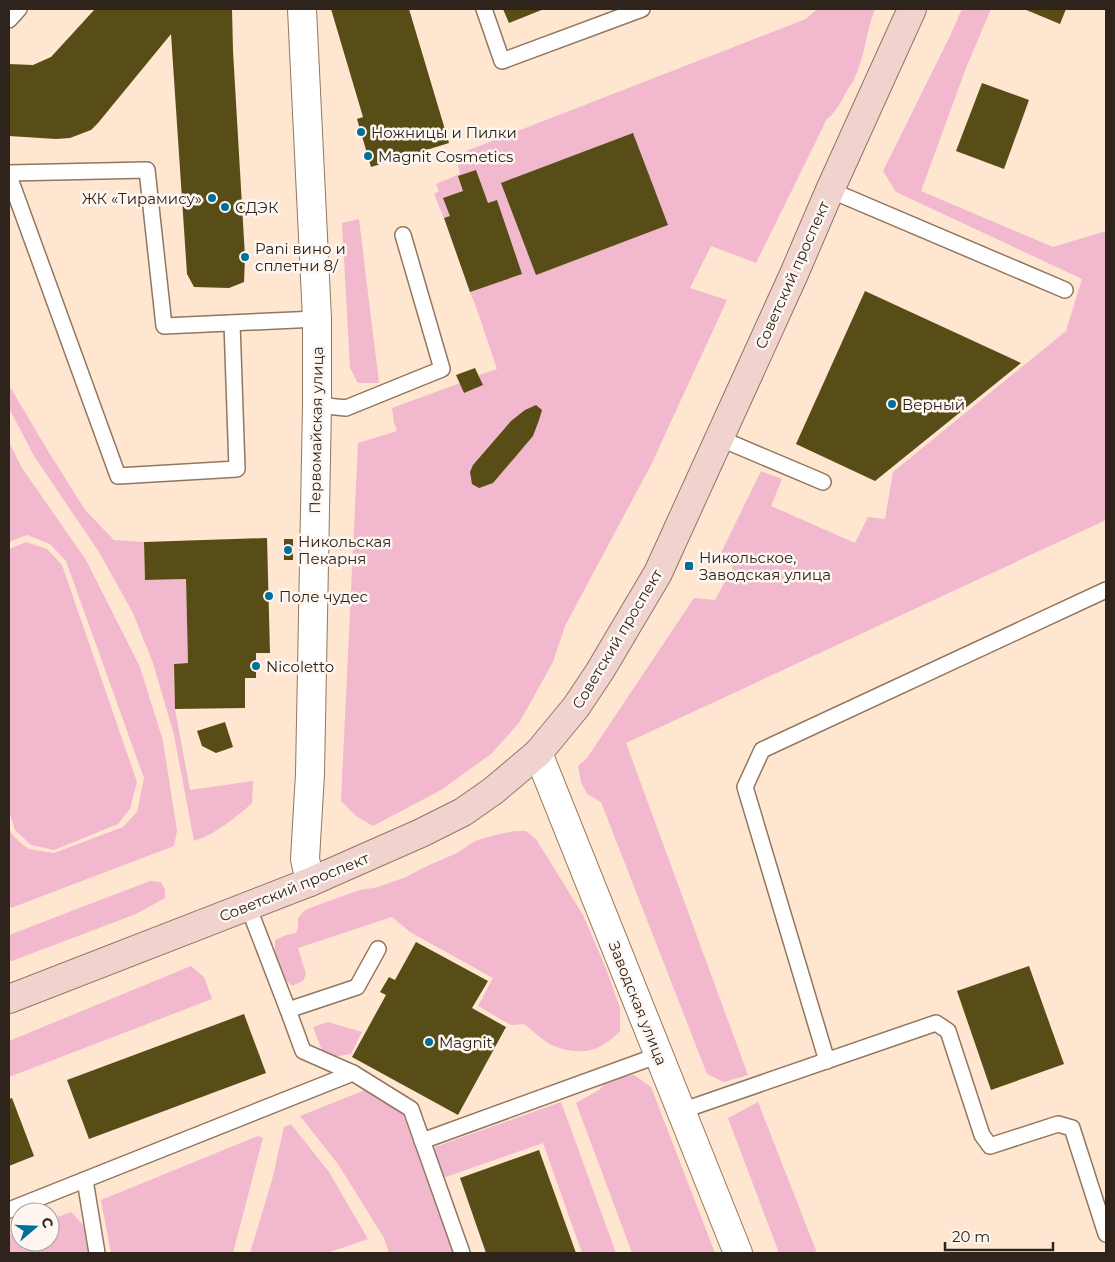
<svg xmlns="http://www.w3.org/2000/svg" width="1115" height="1262" font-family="Montserrat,sans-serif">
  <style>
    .green { fill: #f1b8ce }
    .building { fill: #584d17 }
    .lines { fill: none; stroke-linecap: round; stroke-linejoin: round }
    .lane-casing { stroke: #927760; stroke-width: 18 }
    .street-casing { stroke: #927760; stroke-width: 30 }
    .secondary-casing { stroke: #927760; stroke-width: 30 }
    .lane { stroke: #fff; stroke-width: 15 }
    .street { stroke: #fff; stroke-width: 28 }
    .secondary { stroke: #f0d2ce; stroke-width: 28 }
    .poi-dot { fill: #026f9b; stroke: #fdf6f1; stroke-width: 2 }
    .labels { text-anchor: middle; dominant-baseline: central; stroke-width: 5; stroke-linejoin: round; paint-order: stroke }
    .poi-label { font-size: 15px; fill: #2f241b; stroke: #fdf6f1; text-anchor: start }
    .street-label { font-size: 15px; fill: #2f241b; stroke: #fdf6f1 }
  </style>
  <rect width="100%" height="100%" fill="#fee6d1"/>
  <g class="green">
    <path d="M817,9H875C866,31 865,57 854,79C853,83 850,85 848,89C843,97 840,105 834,112C828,120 827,116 823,127L756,263L711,246L690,288L727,300L651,465L565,626L553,662L519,723L491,754L441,790L373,826L356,816L341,801L358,443L397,431L394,423L392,408L460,383L464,393L482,385L479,375L497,369L475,304L470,292L444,218L434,194L439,191L436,184L460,174L456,155L806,19Z"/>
    <path d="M962,9H991L966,68L921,191L1053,247L1106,231V520L626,743L748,1075L724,1082L707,1074L601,802L587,794L581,782L578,766L587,758L694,598L715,600L733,567L719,557L761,471L782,479L771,506L855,543L868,517L885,519L893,472L1066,331L1082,279L896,192L883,171L950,36Z"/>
    <path d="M359,219L379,383H358L350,368L342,223Z"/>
    <path d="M9,385L45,446L85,510L114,540L144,542L145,580L186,579L188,663L174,664L175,709L190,790L253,781L252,803C235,818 216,834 194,841L174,735L153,663L133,613L99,552L34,456L9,408Z"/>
    <path d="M9,442L22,468L86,560L140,667L163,741L177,831L174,846L11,908L9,902V827L11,833L22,844L29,849L54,853L123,827L137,812L144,778L66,561L50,544L27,535L9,542Z"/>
    <path d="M26,542L47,549L62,565L137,782L130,809L118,824L54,850L31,845L15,830L9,811V549Z"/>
    <path d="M515,831H526L536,839L583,915L605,966L620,1008V1031C603,1049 587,1055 563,1049C558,1047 553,1046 548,1043C540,1038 532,1030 524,1024L511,1025L478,1006L493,978L410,932L392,917L298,948L306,974L303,981L292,986L283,977L275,958V940L286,935L296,933L298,928V918L305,910L315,906L354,892L364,889L375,888L406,877L425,867L457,853L475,841L495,835Z"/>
    <path d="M150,881L161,882L165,890V898L136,914L9,962V935Z"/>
    <path d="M191,966L204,977L212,999L9,1077V1041Z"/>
    <path d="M328,1022L362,1032L351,1054L325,1058L313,1027Z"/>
    <path d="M634,1075L651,1087L715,1253H632L576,1103L599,1090L609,1079Z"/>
    <path d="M365,1090L402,1111L453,1253H389L384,1238L338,1164L300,1116Z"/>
    <path d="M561,1102L616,1253H582L543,1143L443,1178L432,1148Z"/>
    <path d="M758,1102L817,1253H779L728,1118Z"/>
    <path d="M291,1124L329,1172L368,1239L327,1253H250L272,1180L284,1127Z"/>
    <path d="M258,1136L263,1138L233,1253H111L101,1200Z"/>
    <path d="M71,1212L83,1225L88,1253H9V1235L20,1231V1242H50V1220Z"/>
  </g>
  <g class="building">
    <path d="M95,9H232L233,51L245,257L244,282L229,288L194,287L187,274L171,34L98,123L91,130L70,138L56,139L9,136V64L33,65L51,57Z"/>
    <path d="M331,9H409L449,143L371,167L357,119L363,117Z"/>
    <path d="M503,9H544L509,23Z"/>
    <path d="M1024,9H1066L1060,24Z"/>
    <path d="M982,83L1029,100L1004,169L956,151Z"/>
    <path d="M633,133L668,225L536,275L501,183Z"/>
    <path d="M476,170L488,203L497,200L522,274L470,292L444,218L450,216L443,198L463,191L458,176Z"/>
    <path d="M865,291L1021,363L875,481L796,444Z"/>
    <path d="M475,368L483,385L464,393L456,375Z"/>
    <path d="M536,405L542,410L539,420L533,436L493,483L479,488L472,484L470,472L473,465L511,421L525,410Z"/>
    <path d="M267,538L270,653H256V678H245V708L175,709L174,664L188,663L186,579L145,580L144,542Z"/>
    <rect x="284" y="539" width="9" height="21"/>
    <path d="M225,722L233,747L216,753L202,746L197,731Z"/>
    <path d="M416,942L488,981L472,1008L506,1027L458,1115L352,1057L386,995L380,992L389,977L395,980Z"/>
    <path d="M1029,966L1064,1064L991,1090L957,991Z"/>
    <path d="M244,1014L266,1073L89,1139L67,1080Z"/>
    <path d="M12,1098L34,1156L9,1166V1099Z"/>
    <path d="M539,1150L576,1253H486L460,1178Z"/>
  </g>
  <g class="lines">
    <g class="lane-casing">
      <g id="lane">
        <path d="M484,9L502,61L642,9"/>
        <path d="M9,20L19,9"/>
        <path d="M9,173L147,170L164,326L317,319"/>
        <path d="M9,176L118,476L237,469L232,323"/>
        <path d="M830,190L1065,290"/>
        <path d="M317,405L346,408L442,369L403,235"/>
        <path d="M719,438L823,482"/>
        <path d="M248,906L288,1010L303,1051L353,1073L411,1109L462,1253"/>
        <path d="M288,1010L357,987L378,949"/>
        <path d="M827,1061L745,787L762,750L1106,590"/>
        <path d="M681,1111L936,1023L948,1031L982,1135L990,1146L1058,1124L1072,1128L1106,1234"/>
        <path d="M422,1141L659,1055"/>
        <path d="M85,1180L97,1253"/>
        <path d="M9,1210L353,1073"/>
      </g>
    </g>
    <g class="street-casing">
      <g id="street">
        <path d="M302,9L317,319V405L310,774L305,859L310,882"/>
        <path d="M538,753L738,1253"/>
      </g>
    </g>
    <g class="secondary-casing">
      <path id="secondary" d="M9,999L310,882L421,833L463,812L493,791L538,753L576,707L600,671L658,573L794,274L830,190L912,9"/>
    </g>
    <use href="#lane" class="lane"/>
    <use href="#street" class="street"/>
    <use href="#secondary" class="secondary"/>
  </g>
  <g class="poi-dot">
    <circle cx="361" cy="132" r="5"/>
    <circle cx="368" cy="156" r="5"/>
    <circle cx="212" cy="198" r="5"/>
    <circle cx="225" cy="207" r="5"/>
    <circle cx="245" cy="257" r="5"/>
    <circle cx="892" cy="404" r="5"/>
    <circle cx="288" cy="550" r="5"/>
    <rect x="684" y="561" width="10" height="10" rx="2.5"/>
    <circle cx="269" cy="596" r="5"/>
    <circle cx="256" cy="666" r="5"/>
    <circle cx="429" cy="1042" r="5"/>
  </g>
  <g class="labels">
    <g class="poi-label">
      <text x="371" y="132">Ножницы и Пилки</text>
      <text x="378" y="156">Magnit Cosmetics</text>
      <text x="202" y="198" text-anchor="end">ЖК «Тирамису»</text>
      <text x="235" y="207">СДЭК</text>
      <text x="255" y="248">Pani вино и<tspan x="255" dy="17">сплетни 8/</tspan></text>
      <text x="902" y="404">Верный</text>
      <text x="298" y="541">Никольская<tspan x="298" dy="17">Пекарня</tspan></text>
      <text x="699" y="557">Никольское,<tspan x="699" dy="17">Заводская улица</tspan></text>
      <text x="279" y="596">Поле чудес</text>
      <text x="266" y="666">Nicoletto</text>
      <text x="439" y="1042">Magnit</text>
    </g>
    <g class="street-label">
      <text transform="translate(792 275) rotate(-66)">Советский проспект</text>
      <text transform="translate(316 430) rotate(-89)">Первомайская улица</text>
      <text transform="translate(617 639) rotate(-59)">Советский проспект</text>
      <text transform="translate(294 887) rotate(-22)">Советский проспект</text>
      <text transform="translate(638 1003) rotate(68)">Заводская улица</text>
    </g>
  </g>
  <rect width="1115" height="1262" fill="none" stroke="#2f241b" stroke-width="20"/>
  <g transform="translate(35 1227) rotate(71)"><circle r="24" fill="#fdf6f1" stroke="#aba29b"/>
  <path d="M0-4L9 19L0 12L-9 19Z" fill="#026f9b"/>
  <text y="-8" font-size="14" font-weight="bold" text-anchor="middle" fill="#2f241b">С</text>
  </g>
  <path d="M945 1242v8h108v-8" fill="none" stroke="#2f241b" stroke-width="2.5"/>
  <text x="952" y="1242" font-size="15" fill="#2f241b" stroke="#fdf6f1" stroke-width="4" paint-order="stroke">20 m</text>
</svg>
